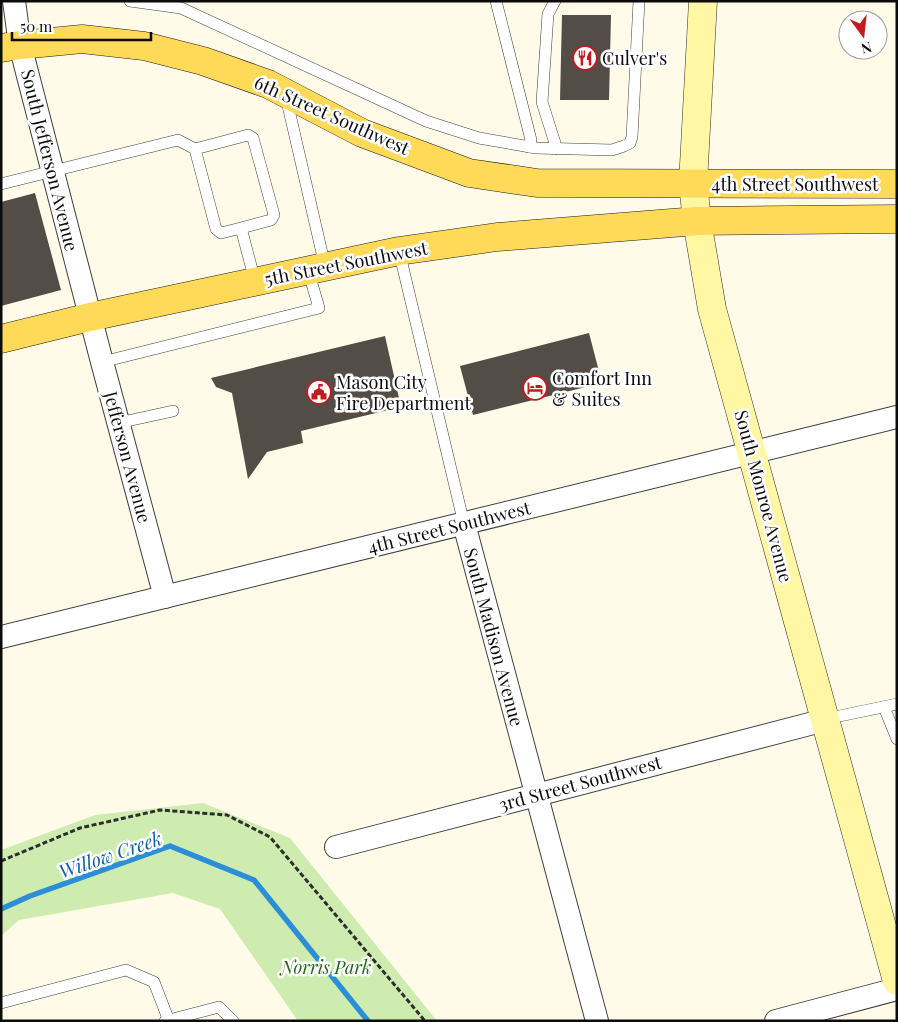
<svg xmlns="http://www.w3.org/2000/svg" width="898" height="1022" font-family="'Playfair Display',serif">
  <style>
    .green { fill: #ceecb0 }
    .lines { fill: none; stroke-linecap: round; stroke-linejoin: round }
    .stream { stroke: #2b8ed7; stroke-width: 5.5 }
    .building { fill: #544c46 }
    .service-casing { stroke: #3e3e3e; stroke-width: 12 }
    .minor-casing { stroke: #3e3e3e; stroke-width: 24 }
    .secondary-casing { stroke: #2d2d2d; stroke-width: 29 }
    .primary-casing { stroke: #1c1c1c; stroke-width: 29 }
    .path { stroke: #2d2d2d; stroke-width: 3; stroke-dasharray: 5 2.5; stroke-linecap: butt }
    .service { stroke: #fff; stroke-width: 11 }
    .minor { stroke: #fff; stroke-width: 22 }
    .secondary { stroke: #fff7a3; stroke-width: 28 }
    .primary { stroke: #ffda58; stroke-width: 28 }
    .labels { text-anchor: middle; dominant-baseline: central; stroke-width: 5; stroke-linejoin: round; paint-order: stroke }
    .poi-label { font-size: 18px; fill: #0b0b0b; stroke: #fff; text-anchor: start }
    .street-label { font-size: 18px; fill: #0b0b0b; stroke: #fff }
    .park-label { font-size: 18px; font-style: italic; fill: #266617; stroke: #fff }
    .water-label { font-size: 19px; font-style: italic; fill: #0c5fa4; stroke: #fff }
  </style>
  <rect width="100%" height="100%" fill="#fffbe8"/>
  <path class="green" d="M203,803L290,838L437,1021H298L220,909L173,893L19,920L1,936V850L95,815Z"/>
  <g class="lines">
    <path class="stream" d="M1,909L30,896L170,846L254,880L368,1021"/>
  </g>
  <g class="building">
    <path d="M562,15H611L609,100H560Z"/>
    <path d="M35,193L61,290L1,306V202Z"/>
    <path d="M589,333L602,383L473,415L460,366Z"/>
    <path d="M385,336L401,407L301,431L303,443L267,452L248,479L232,393L216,387L211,378Z"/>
  </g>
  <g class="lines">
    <g class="service-casing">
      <g id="service">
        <path d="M130,1L181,8L426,121L479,138L536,148L612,150L624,146L630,143L632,137L639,1"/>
        <path d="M496,1L531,140L529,147"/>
        <path d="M286,97L325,266"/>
        <path d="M554,149L555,143L542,102L548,14L555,1"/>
        <path d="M1,184L178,140L195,149"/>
        <path d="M241,228L271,220L274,215L253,138L248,135L195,149L216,229L221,233L241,228L255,281"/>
        <path d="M399,251L464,524"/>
        <path d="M102,362L319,308L308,270"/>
        <path d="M118,423L173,411"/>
        <path d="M884,707L897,739"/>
        <path d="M825,719L897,704"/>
        <path d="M1,1003L126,970L154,982L169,1021"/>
        <path d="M165,1021L219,1007L233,1021"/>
      </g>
    </g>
    <g class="minor-casing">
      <g id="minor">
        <path d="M14,1L20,45L102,362L165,597"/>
        <path d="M464,524L597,1021"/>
        <path d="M1,637L897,417"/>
        <path d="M336,847L825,720"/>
        <path d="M776,1021L897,989"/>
      </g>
    </g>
    <g class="secondary-casing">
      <path id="secondary" d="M703,1L693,183L697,221L712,309L897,981"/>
    </g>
    <g class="primary-casing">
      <g id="primary">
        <path d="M1,48L20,45L82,39L144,46L203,61L268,84L362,133L469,173L537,183L897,184"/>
        <path d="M1,339L90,317L399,251L497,237L697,221L897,219"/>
      </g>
    </g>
    <path class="path" d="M1,861L80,828L160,810L227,815L270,837L425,1021"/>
    <use href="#service" class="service"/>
    <use href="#minor" class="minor"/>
    <use href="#secondary" class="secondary"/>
    <use href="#primary" class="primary"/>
  </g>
  <defs>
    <g id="restaurant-ring" transform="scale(1.25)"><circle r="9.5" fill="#fff" stroke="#c31a1e" stroke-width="1.5"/><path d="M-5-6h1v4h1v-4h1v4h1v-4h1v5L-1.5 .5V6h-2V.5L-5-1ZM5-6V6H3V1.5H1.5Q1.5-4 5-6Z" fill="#c31a1e"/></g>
    <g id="hotel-ring" transform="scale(1.25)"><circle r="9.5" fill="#fff" stroke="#c31a1e" stroke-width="1.5"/><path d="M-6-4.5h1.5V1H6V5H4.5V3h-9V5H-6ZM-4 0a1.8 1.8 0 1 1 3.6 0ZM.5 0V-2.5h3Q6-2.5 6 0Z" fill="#c31a1e"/></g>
    <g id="civic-ring" transform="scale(1.25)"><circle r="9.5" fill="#fff" stroke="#c31a1e" stroke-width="1.5"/><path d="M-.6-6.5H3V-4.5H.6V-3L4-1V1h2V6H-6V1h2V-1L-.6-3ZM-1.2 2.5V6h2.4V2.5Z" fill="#c31a1e"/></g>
  </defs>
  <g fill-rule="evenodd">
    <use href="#restaurant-ring" x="585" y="58"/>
    <use href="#hotel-ring" x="535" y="388"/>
    <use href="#civic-ring" x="319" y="392"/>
  </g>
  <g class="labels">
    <g class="poi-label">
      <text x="602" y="58">Culver's</text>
      <text x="552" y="378">Comfort Inn<tspan x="552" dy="21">&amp; Suites</tspan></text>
      <text x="336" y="382">Mason City<tspan x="336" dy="21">Fire Department</tspan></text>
    </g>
    <g class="street-label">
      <text transform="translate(332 115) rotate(24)">6th Street Southwest</text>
      <text transform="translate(50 160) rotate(76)">South Jefferson Avenue</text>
      <text x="795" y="184">4th Street Southwest</text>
      <text transform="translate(346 263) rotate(-11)">5th Street Southwest</text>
      <text transform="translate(128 457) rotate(75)">Jefferson Avenue</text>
      <text transform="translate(764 496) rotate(75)">South Monroe Avenue</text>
      <text transform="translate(449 527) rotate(-14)">4th Street Southwest</text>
      <text transform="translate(494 637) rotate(75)">South Madison Avenue</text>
      <text transform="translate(580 783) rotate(-15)">3rd Street Southwest</text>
    </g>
    <g class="park-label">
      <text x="326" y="967">Norris Park</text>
    </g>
    <g class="water-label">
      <text transform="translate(110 854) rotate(-19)">Willow Creek</text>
    </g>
  </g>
  <rect width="898" height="1022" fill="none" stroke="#0b0b0b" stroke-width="5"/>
  <g transform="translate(863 35) rotate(165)"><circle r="24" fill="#ffffff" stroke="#9d9d9d"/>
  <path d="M0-4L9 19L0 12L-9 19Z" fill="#c31a1e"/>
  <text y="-8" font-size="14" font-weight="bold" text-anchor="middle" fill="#0b0b0b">N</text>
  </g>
  <path d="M12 32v8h139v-8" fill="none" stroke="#0b0b0b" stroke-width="2.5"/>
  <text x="20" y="32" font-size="15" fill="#0b0b0b" stroke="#ffffff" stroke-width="4" paint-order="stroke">50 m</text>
</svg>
